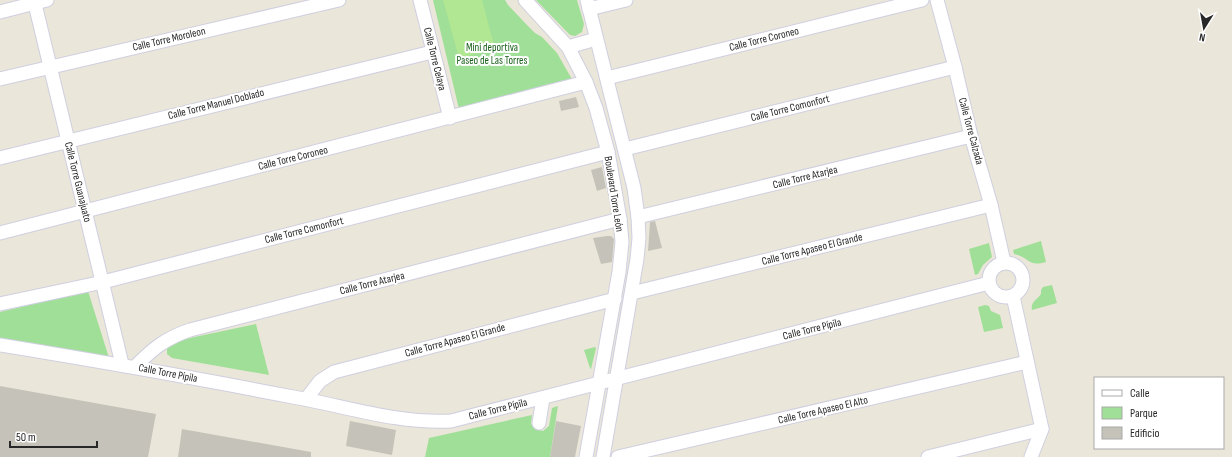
<svg xmlns="http://www.w3.org/2000/svg" width="1232" height="457" font-family="'Sofia Sans Condensed',sans-serif">
  <style>
    .green { fill: #a0df97 }
    .pitch { fill: #b1e693 }
    .building { fill: #c5c3b9 }
    .lines { fill: none; stroke-linecap: round; stroke-linejoin: round }
    .minor-casing { stroke: #cfcfe0; stroke-width: 15 }
    .minor { stroke: #fff; stroke-width: 13 }
    .labels { text-anchor: middle; dominant-baseline: central; stroke-width: 4; stroke-linejoin: round; paint-order: stroke }
    .street-label { font-size: 11px; fill: #282828; stroke: #fff }
    .park-label { font-size: 11px; fill: #1b611c; stroke: #fff }
  </style>
  <rect width="100%" height="100%" fill="#eae6d9"/>
  <g class="green">
    <path d="M433,0H505L508,5L526,24L535,33L542,37L557,53L573,81L459,109Z"/>
    <path d="M536,0H577L584,24L582,32L575,36L570,35Z"/>
    <path d="M1041,241L1046,262C1027,267 1031,258 1014,254L1013,250Z"/>
    <path d="M989,243L992,257L983,265L978,274L975,275L969,249Z"/>
    <path d="M1052,285L1057,303L1032,310C1030,302 1037,300 1041,294V290L1043,287Z"/>
    <path d="M88,291L109,358L0,339V312Z"/>
    <path d="M985,305L989,306L991,311L1000,315L1003,328L984,332L978,307Z"/>
    <path d="M256,324L269,375L172,358L167,354V348L171,342Z"/>
    <path d="M595,347L596,348L591,369L590,368L584,350Z"/>
    <path d="M558,406L550,457H425L429,438L532,415L531,424L535,429L543,431L549,426L552,408Z"/>
  </g>
  <path class="pitch" d="M443,0H482L495,49L459,58Z"/>
  <g class="building">
    <path d="M576,97L579,107L561,111L559,101Z"/>
    <path d="M602,167L606,188L597,191L591,170Z"/>
    <path d="M655,221L662,248L648,251L650,222Z"/>
    <path d="M607,236H611L614,239L612,262L601,264L593,238Z"/>
    <path d="M0,386L156,414L148,457H0Z"/>
    <path d="M350,421L396,430L392,455L346,446Z"/>
    <path d="M556,421L581,426L575,457H550Z"/>
    <path d="M182,429L311,452V457H178Z"/>
  </g>
  <g class="lines">
    <g class="minor-casing">
      <g id="minor">
        <path d="M34,0L122,364"/>
        <path d="M420,0L450,118"/>
        <path d="M525,0L568,47L586,82L596,108L608,152L620,219L622,242L619,272L586,457"/>
        <path d="M587,0L634,188L638,217L639,238L637,259L603,457"/>
        <path d="M937,0L955,67L971,136L991,205L1004,262"/>
        <path d="M589,9L626,0"/>
        <path d="M0,12L47,0"/>
        <path d="M568,47L596,39"/>
        <path d="M607,78L922,0"/>
        <path d="M0,79L339,0"/>
        <path d="M625,149L955,67"/>
        <path d="M0,158L432,52"/>
        <path d="M638,217L971,136"/>
        <path d="M0,233L586,82"/>
        <circle cx="1006" cy="280" r="17"/>
        <path d="M632,293L991,205"/>
        <path d="M1013,296L1042,429L1031,457"/>
        <path d="M0,304L103,282L608,152"/>
        <path d="M0,345C98,361 195,378 293,397C345,406 398,424 451,421L989,283"/>
        <path d="M135,367C152,349 166,338 190,330L620,219"/>
        <path d="M306,399L320,381L334,372L615,299"/>
        <path d="M539,423L543,398"/>
        <path d="M618,457L1027,362"/>
        <path d="M928,457L1042,429"/>
      </g>
    </g>
    <use href="#minor" class="minor"/>
  </g>
  <g class="labels">
    <g class="street-label">
      <text transform="translate(169 39) rotate(-13)">Calle Torre Moroleon</text>
      <text transform="translate(764 39) rotate(-14)">Calle Torre Coroneo</text>
      <text transform="translate(435 59) rotate(76)">Calle Torre Celaya</text>
      <text transform="translate(216 104) rotate(-14)">Calle Torre Manuel Doblado</text>
      <text transform="translate(790 108) rotate(-14)">Calle Torre Comonfort</text>
      <text transform="translate(971 131) rotate(75)">Calle Torre Calzada</text>
      <text transform="translate(293 158) rotate(-14)">Calle Torre Coroneo</text>
      <text transform="translate(805 177) rotate(-14)">Calle Torre Atarjea</text>
      <text transform="translate(78 182) rotate(76)">Calle Torre Guanajuato</text>
      <text transform="translate(614 194) rotate(81)">Boulevard Torre León</text>
      <text transform="translate(304 230) rotate(-14)">Calle Torre Comonfort</text>
      <text transform="translate(812 249) rotate(-14)">Calle Torre Apaseo El Grande</text>
      <text transform="translate(372 283) rotate(-14)">Calle Torre Atarjea</text>
      <text transform="translate(812 329) rotate(-14)">Calle Torre Pípila</text>
      <text transform="translate(455 340) rotate(-15)">Calle Torre Apaseo El Grande</text>
      <text transform="translate(168 373) rotate(11)">Calle Torre Pípila</text>
      <text transform="translate(498 409) rotate(-14)">Calle Torre Pípila</text>
      <text transform="translate(823 410) rotate(-13)">Calle Torre Apaseo El Alto</text>
    </g>
    <g class="park-label">
      <text x="492" y="47">Mini deportiva<tspan x="492" dy="13">Paseo de Las Torres</tspan></text>
    </g>
  </g>
  <rect x="1094" y="377" width="130" height="72" fill="#ffffff" stroke="#a9a9a9"/>
  <rect x="1102" y="390" width="20" height="6" fill="#ffffff" stroke="#a9a9a9"/>
  <text x="1130" y="397" font-size="12" fill="#282828">Calle</text>
  <rect x="1102" y="407" width="20" height="12" fill="#a0df97" stroke="#a9a9a9"/>
  <text x="1130" y="417" font-size="12" fill="#282828">Parque</text>
  <rect x="1102" y="427" width="20" height="12" fill="#c5c3b9" stroke="#a9a9a9"/>
  <text x="1130" y="437" font-size="12" fill="#282828">Edificio</text>
  <g transform="translate(1204 28) rotate(191)" stroke="#ffffff" stroke-width="3" paint-order="stroke">
  <path d="M0-3L7 15L0 10L-7 15Z" fill="#282828"/>
  <text y="-6" font-size="11" font-weight="bold" text-anchor="middle" fill="#282828">N</text>
  </g>
  <path d="M10 441v6h87v-6" fill="none" stroke="#282828" stroke-width="2"/>
  <text x="16" y="441" font-size="12" fill="#282828" stroke="#ffffff" stroke-width="3" paint-order="stroke">50 m</text>
</svg>
